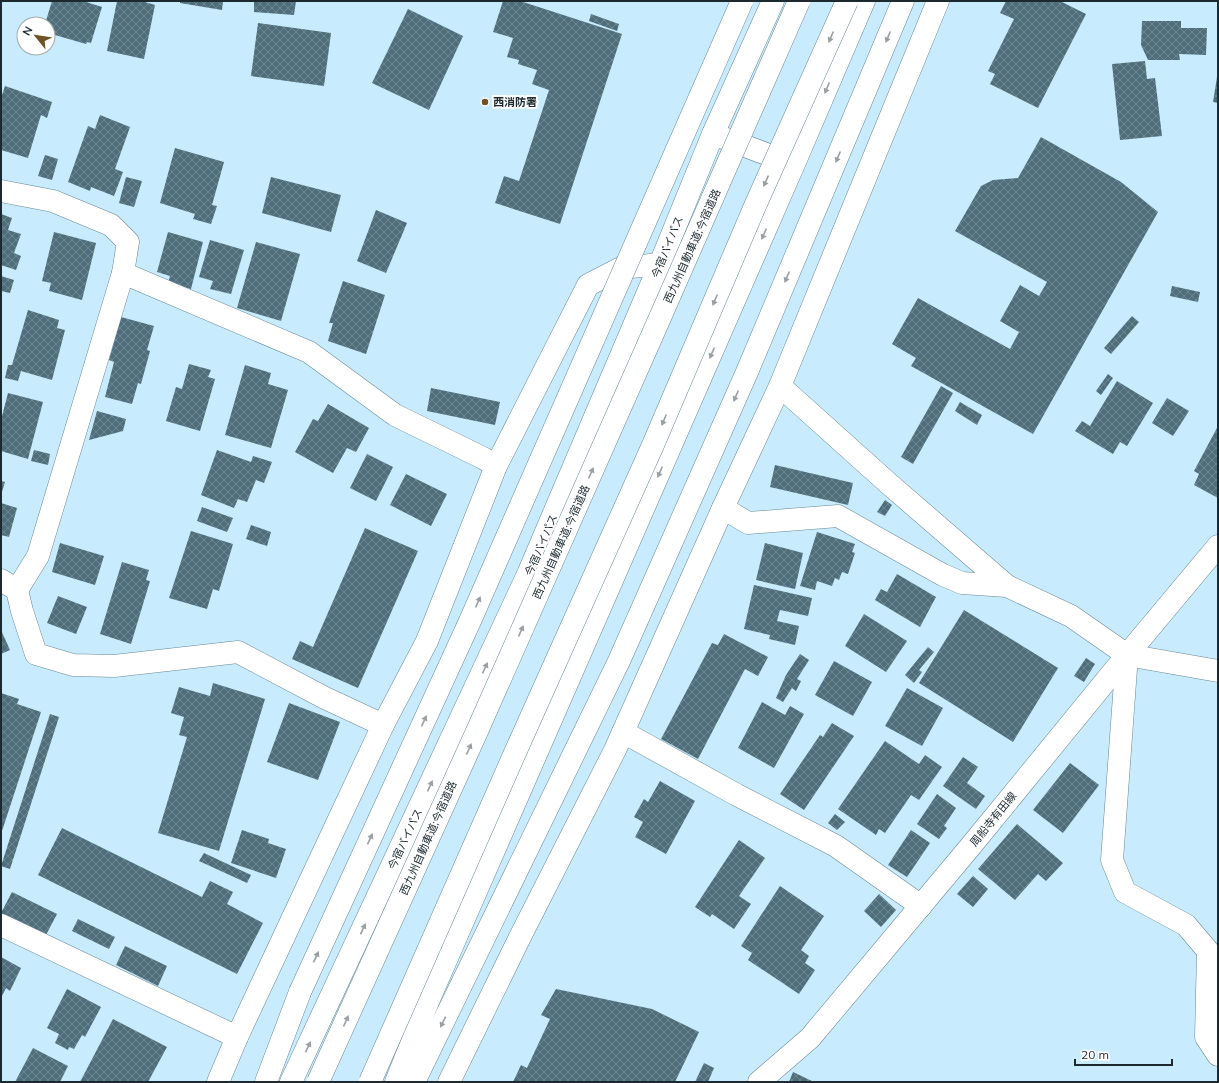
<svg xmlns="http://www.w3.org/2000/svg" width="1219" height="1083" font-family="Mulish,'Noto Sans JP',sans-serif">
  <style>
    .building { fill: url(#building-cross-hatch) }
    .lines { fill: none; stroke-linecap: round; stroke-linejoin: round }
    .street-casing { stroke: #678797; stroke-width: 23 }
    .secondary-casing { stroke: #678797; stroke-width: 23 }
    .highway-casing { stroke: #678797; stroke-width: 23 }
    .street { stroke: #fff; stroke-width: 22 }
    .secondary { stroke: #fff; stroke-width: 22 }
    .highway { stroke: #fff; stroke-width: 22 }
    .highway-bridge-casing { stroke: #678797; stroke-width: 23; stroke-linecap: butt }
    .highway-bridge { stroke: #fff; stroke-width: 22 }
    .oneway { fill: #999fa2 }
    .poi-dot { fill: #6e5225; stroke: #fff; stroke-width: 1.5 }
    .labels { text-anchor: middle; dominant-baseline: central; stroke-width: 4; stroke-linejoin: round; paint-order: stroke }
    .poi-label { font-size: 11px; font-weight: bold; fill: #1c2a30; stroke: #fff; text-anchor: start }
    .street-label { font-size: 11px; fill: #1c2a30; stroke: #fff }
  </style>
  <defs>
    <pattern id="building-cross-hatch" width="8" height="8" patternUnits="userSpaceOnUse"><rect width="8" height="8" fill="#4e6e7c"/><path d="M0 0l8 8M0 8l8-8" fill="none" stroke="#6f8691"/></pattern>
  </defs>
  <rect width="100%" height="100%" fill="#c8ecfd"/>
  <g class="building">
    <path d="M52,1H83L102,7L91,43L87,42L86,44L48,33V24H45Z"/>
    <path d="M117,1H145V2L155,5L144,59L107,51Z"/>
    <path d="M180,1H223L222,10L180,3Z"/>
    <path d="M254,1H296L294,15L254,12Z"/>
    <path d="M503,1H520L622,34L560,224L495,203L504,176L519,181L549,90L532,84L537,70L518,64L519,60L507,57L513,38L493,32Z"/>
    <path d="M1006,1H1060L1086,14L1038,108L990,84L995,74L988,71L1014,19L1000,13Z"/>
    <path d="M408,9L463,36L429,110L372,83Z"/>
    <path d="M591,14L619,24L617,31L589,21Z"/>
    <path d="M1142,21H1181V28H1207L1206,55L1179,54L1180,60H1148L1141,45Z"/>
    <path d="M258,23L331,33L324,86L251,76Z"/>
    <path d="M1145,61L1147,79L1155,78L1162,136L1120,140L1112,64Z"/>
    <path d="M1217,77H1218V103L1213,102Z"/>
    <path d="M5,86L52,102L47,118L41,115L28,158L1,150V98Z"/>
    <path d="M100,115L130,127L115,169L123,172L114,196L91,187L90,191L68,182L88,126L95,129Z"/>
    <path d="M1041,137L1121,182L1158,212L1033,434L911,366L916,358L892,344L918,298L1010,349L1019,332L1000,321L1020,285L1039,296L1047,282L955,231L981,186L993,180L1018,178Z"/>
    <path d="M175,148L224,162L212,205L217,206L211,224L193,219L195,214L160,203Z"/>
    <path d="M45,155L58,159L52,180L38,176Z"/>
    <path d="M126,177L142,181L134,207L119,203Z"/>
    <path d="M271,177L341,195L331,232L262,213Z"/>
    <path d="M376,210L407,223L386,273L357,261Z"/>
    <path d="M1,214L12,218L8,230L21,234L14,253L21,256L16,270L1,265Z"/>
    <path d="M54,232L96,243L82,300L49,291L51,283L42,281Z"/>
    <path d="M168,232L203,242L191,289L168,283L170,276L157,272Z"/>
    <path d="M210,240L244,250L231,294L210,289L213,281L199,277Z"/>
    <path d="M256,242L300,254L281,321L237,308Z"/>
    <path d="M1,276L14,280L10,293L1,291Z"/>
    <path d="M343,281L385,295L366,354L328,341L333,323H329Z"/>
    <path d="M1172,286L1200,292L1198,302L1170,296Z"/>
    <path d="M28,310L59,320L57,328L65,330L52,380L21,371L18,381L5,378L8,365H12Z"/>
    <path d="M1132,316L1139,322L1111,354L1104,348Z"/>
    <path d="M121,317L154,326L147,350L150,351L141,384L138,383L132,404L105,397L114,362L109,360Z"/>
    <path d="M189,364L211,370L208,377L215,379L200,431L166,421L176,387L182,389Z"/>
    <path d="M245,365L271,373L268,384L288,390L271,448L225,435Z"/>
    <path d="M1108,374L1113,378L1101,395L1096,391Z"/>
    <path d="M1117,381L1153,403L1127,446L1120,442L1113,454L1075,431L1082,421L1090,426Z"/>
    <path d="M941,386L953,393L913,464L901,457Z"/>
    <path d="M431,388L500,402L495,425L427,411Z"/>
    <path d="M8,393L43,402L28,459L1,451V420Z"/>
    <path d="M1167,398L1189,411L1173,436L1152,423Z"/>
    <path d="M960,402L982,415L977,425L955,411Z"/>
    <path d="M328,404L369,428L356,452L347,448L333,473L295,452L313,419L318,421Z"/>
    <path d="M97,411L126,419L123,431L89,440Z"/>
    <path d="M1218,426V498L1194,485L1199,474L1194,471Z"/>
    <path d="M34,450L50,454L48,465L31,461Z"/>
    <path d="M217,450L251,462L253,456L272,462L264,483L256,480L247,502L238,499L234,508L201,495Z"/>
    <path d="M367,454L393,467L376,501L350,488Z"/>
    <path d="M775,465L853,483L848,505L770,487Z"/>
    <path d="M406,474L447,494L431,526L390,505Z"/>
    <path d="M1,481L5,482L1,495Z"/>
    <path d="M885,500L892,505L885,516L877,512Z"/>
    <path d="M1,503L17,508L9,537L1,535Z"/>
    <path d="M202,507L233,518L227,532L197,521Z"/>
    <path d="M251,525L271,532L267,546L246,539Z"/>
    <path d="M365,528L418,551L358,688L292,659L300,641L313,647Z"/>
    <path d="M191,531L233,544L219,591L213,589L207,609L169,598Z"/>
    <path d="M817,532L855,544L852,552L855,553L848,574L842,572L839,580L835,578L832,586L817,581L815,590L800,586Z"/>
    <path d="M60,543L104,556L95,585L52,572Z"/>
    <path d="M765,543L803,553L795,589L756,580Z"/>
    <path d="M122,562L149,570L146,580L150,581L131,644L100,634Z"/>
    <path d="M897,574L936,597L920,627L875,600L881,589L887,592Z"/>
    <path d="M754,585L812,598L808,616L780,610L777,621L799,626L795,645L769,639L770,635L744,629Z"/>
    <path d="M58,596L87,607L76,634L47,623Z"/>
    <path d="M964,610L1058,668L1013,742L919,683Z"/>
    <path d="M864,614L907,641L886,672L845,646Z"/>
    <path d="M1,630L10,650L1,654Z"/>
    <path d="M724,634L768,657L758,676L745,669L698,759L661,739L712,643L718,645Z"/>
    <path d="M928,647L934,652L919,670L922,672L914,683L905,675Z"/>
    <path d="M800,654L809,660L797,679L801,681L796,691L792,688L783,702L776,698L786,675Z"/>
    <path d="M1086,658L1095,664L1084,682L1074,676Z"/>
    <path d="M834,661L872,682L853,716L815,695Z"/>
    <path d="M213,683L265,699L219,851L158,833L187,737L179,735L184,717L171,713L179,687L210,696Z"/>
    <path d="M907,688L943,708L922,746L885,726Z"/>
    <path d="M1,693L19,699L17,704L41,712L1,834Z"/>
    <path d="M762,702L785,715L790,706L804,714L774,768L738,748Z"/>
    <path d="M289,703L340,722L318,780L267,762Z"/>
    <path d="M50,714L59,717L10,869L1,866Z"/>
    <path d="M832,723L854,736L804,810L780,794L820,735L823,737Z"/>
    <path d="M885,741L919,764L925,755L942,767L919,800L911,795L885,833L879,829L876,835L838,809Z"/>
    <path d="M963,757L978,767L967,783L985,796L976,809L943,786Z"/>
    <path d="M1070,763L1099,785L1063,833L1033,810Z"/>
    <path d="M660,781L695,801L666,854L635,837L643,822L634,817L644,799L648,802Z"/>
    <path d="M937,794L956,808L944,826L947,828L939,839L917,824Z"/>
    <path d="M835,814L845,822L837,830L828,823Z"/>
    <path d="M1017,824L1063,863L1046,881L1038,874L1015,900L978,869Z"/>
    <path d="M62,828L202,897L210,881L233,892L227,904L263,923L237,974L38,875Z"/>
    <path d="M242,830L269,839L268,843L286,849L276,878L231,863Z"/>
    <path d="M911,830L930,843L907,877L888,865Z"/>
    <path d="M739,840L765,858L739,896L751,904L734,929L712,914L710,917L695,907Z"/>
    <path d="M204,853L251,875L247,883L199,861Z"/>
    <path d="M973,876L988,889L973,907L957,894Z"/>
    <path d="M780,886L824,916L801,950L809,956L805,963L815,970L799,994L748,960L752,953L741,946Z"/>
    <path d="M12,892L57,914L46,935L1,913Z"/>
    <path d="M879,894L896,910L881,927L864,911Z"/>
    <path d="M78,919L115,937L109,949L72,931Z"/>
    <path d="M125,946L167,966L158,986L116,965Z"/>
    <path d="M1,957L21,968L10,991L6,988L1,998Z"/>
    <path d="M67,989L101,1007L85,1037L82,1035L74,1049L69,1047L68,1050L55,1043L59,1034L47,1028Z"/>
    <path d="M556,989L652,1009L699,1032L675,1082H513L521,1065L527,1068L550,1019L541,1015Z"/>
    <path d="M113,1019L167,1047L148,1082H80Z"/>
    <path d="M33,1048L68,1066L60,1082H15Z"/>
    <path d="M704,1063L714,1068L708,1082H695Z"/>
    <path d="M793,1072L814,1082H789Z"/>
  </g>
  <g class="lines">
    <g class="street-casing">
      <g id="street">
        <path d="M713,134L793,164"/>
        <path d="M1,191L53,201L111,225L128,242L123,273L38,556L17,590L1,580"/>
        <path d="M123,273L309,352L395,415L483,458L496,466"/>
        <path d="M780,386L888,483L1007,586L1071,616L1127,655L1218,671"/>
        <path d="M723,508L748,523L838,516L943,575L962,583L1007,586"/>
        <path d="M17,590L22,611L36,654L73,665L114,666L238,652L325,698L383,725"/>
        <path d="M1127,655L1112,860L1125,892L1186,925L1208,951L1206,1037L1218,1055"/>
        <path d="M623,732L737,795L836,846L921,906"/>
        <path d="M1,925L237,1037"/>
        <path d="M218,1082L237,1037L383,725L427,641L496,466L588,285L621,268L660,264"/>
        <path d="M449,1082L521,935L615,750L723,508L780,386L938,1"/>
      </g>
    </g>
    <g class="secondary-casing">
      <path id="secondary" d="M759,1082L810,1038L970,847L1127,655L1218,546"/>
    </g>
    <g class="highway-casing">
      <g id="highway">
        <path d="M266,1082L300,992"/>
        <path d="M291,1082L528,574L660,264L713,134L773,1"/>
        <path d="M396,1082L429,999L794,164L864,1"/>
        <path d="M414,1082L619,661L747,372L903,1"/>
      </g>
    </g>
    <use href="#street" class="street"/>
    <use href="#secondary" class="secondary"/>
    <use href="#highway" class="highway"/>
    <g class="highway-bridge-casing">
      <g id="highway-bridge">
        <path d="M300,992L470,621L742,1"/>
        <path d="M318,1082L478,729L655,329L799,1"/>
        <path d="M370,1082L518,746L653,445L755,206L847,1"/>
      </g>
    </g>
    <use href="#highway-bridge" class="highway-bridge"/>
  </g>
  <defs><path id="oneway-solid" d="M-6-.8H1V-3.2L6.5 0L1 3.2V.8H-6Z"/></defs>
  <g class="oneway">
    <use href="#oneway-solid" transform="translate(831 37) rotate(114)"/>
    <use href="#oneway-solid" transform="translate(888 37) rotate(113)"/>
    <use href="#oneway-solid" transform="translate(827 88) rotate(113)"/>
    <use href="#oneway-solid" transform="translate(838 157) rotate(113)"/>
    <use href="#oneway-solid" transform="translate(766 181) rotate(114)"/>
    <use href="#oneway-solid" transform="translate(764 234) rotate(114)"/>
    <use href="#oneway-solid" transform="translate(787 277) rotate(113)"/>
    <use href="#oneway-solid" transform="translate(715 300) rotate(113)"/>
    <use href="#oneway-solid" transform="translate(712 353) rotate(114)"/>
    <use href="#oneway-solid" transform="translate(736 396) rotate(114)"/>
    <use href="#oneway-solid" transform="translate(664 420) rotate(113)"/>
    <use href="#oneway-solid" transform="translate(660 472) rotate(114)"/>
    <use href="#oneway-solid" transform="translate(591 473) rotate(-66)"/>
    <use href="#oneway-solid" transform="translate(478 602) rotate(-66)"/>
    <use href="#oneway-solid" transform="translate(521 631) rotate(-66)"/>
    <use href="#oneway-solid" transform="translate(485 668) rotate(-65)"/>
    <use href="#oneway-solid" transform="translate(424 721) rotate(-65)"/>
    <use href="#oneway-solid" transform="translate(469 749) rotate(-66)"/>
    <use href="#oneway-solid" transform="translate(430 786) rotate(-65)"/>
    <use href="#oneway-solid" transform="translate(370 839) rotate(-65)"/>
    <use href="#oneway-solid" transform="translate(363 929) rotate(-65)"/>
    <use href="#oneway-solid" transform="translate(316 957) rotate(-65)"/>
    <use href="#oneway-solid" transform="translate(346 1021) rotate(-66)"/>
    <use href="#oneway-solid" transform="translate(443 1022) rotate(116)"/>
    <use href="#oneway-solid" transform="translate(308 1047) rotate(-65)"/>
  </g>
  <circle class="poi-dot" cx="485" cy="102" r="4"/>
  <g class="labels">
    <g class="poi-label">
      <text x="493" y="102">西消防署</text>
    </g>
    <g class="street-label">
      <text transform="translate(692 246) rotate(-66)">西九州自動車道;今宿道路</text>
      <text transform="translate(667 247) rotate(-68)">今宿バイパス</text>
      <text transform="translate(561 542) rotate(-66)">西九州自動車道;今宿道路</text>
      <text transform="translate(541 545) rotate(-67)">今宿バイパス</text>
      <text transform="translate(993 819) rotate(-51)">周船寺有田線</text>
      <text transform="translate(428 838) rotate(-66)">西九州自動車道;今宿道路</text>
      <text transform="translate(405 839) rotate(-65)">今宿バイパス</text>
    </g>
  </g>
  <rect width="1219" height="1083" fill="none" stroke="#1c2a30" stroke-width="4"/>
  <g transform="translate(36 36) rotate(300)"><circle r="19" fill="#ffffff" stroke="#a4aaac"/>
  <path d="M0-3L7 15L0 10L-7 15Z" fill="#6e5225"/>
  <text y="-6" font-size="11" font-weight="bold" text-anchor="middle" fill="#1c2a30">N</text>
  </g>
  <path d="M1075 1059v6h97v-6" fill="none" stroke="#1c2a30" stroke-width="2"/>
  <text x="1081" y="1059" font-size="12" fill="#1c2a30" stroke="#ffffff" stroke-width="3" paint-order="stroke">20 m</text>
</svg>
